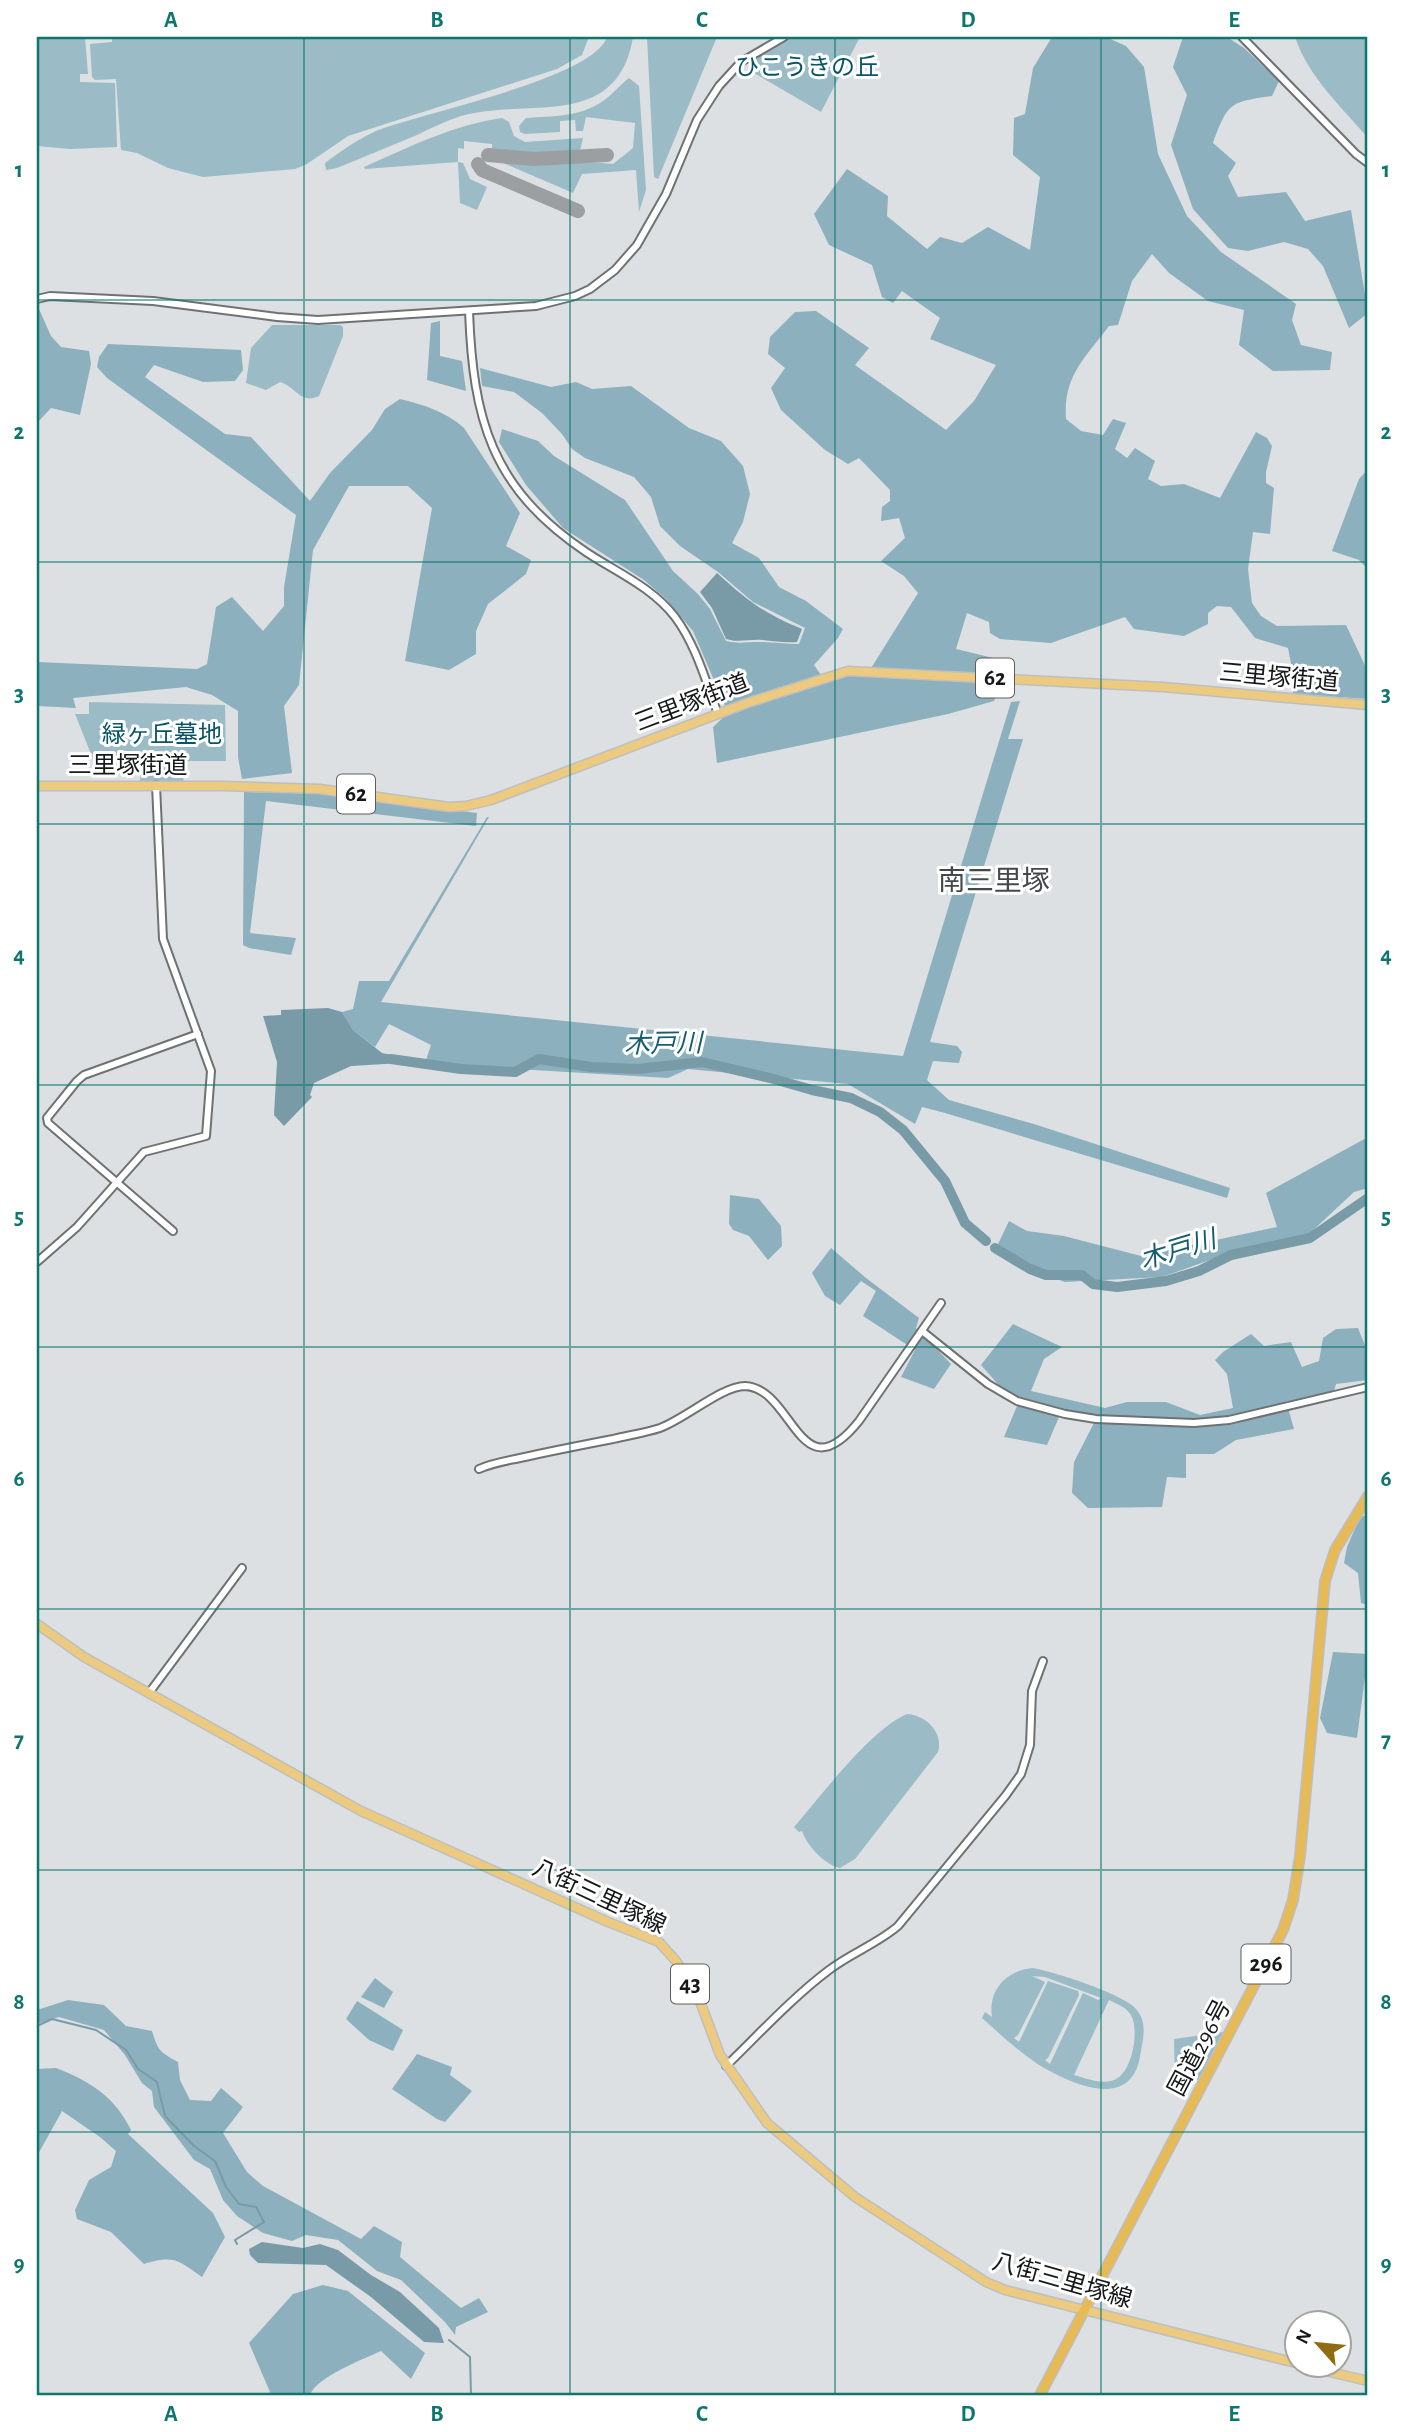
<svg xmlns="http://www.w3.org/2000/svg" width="1405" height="2432" font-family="'Alegreya Sans','Noto Sans JP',sans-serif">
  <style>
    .green { fill: #9bbbc6; fill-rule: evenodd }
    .forest { fill: #8cb0bd }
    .water { fill: #789ba7 }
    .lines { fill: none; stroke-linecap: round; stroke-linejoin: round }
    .stream { stroke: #789ba7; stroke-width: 2 }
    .river { stroke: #789ba7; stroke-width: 10 }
    .taxiway { stroke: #9c9fa1; stroke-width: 14 }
    .tertiary-casing { stroke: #6e7273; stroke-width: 10 }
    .primary-casing { stroke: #bebebf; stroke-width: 11 }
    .trunk-casing { stroke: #bebebf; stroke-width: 12 }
    .tertiary { stroke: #fff; stroke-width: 6 }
    .primary { stroke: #eccb80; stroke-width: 8 }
    .trunk { stroke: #e6ba56; stroke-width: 9 }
    .grid { fill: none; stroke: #0f766e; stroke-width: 2; stroke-opacity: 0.55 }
    .labels { text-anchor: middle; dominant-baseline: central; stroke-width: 6; stroke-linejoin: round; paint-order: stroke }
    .shield { fill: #fff; stroke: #5d5d5e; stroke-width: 2 }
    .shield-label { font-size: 23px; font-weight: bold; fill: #171819 }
    .park-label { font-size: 24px; fill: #085467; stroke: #fff }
    .street-label { font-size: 24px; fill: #171819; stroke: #fff }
    .water-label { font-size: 26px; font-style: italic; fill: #175d71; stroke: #fff }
    .quarter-label { font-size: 28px; fill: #45484a; stroke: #fff }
    .neatline { fill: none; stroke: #0f766e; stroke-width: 2.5 }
    .grid-label { font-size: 23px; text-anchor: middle; font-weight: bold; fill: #0f766e }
  </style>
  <rect width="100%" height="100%" fill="#dce0e2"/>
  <g class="green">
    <path d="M37,37H85L88,74H80V82L115,83L117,147L70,149L37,146Z"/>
    <path d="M112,37H589L582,55L557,69L348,136L307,164L295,169L203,177L168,168L137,153L121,150L116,79L95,80L92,77L90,44L112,42Z"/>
    <path d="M607,37H633C617,132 527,97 461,116C446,121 431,128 417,135C390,146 364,157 337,168L326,170L325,163C341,151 358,139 376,131C420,113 593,79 607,37Z"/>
    <path d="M647,37H717L658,179L654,177Z"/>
    <path d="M801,37H860L821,112L754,73L751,68L754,57L783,40Z"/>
    <path d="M1295,37H1368V138C1341,106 1309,78 1295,37Z"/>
    <path d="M629,78L639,86L646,190L639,212L636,170L582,174L573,193L501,162C538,166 575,160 613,164L633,148L635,123L586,117L583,131H576L575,120L560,121V132L525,134L520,132L519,126L526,118C553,116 580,117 603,101C613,94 620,85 629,78Z"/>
    <path d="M502,118L509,122L514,136L525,142L583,138L580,151L535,153L492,150V144L464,141V149L458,148V162L463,163L470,179L487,187L477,210L460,203L458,162L365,169L364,167C409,147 453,125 502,118Z"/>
    <path d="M272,325H340L343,327V336L319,396C301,405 295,386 280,382L266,390L246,383L251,348Z"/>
    <path d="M89,702L225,705L226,761H185L183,783L140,782L141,759H93L75,714H89Z"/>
    <path d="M907,1714C926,1715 944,1733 938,1752L855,1859L840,1868C825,1865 807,1846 802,1831L799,1832L794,1827C822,1795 870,1730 907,1714Z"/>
    <path d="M1032,1968C1052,1971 1124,1994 1136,2009C1148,2022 1143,2040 1140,2056C1131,2113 1068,2083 1036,2063C1017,2050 1000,2034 982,2018L985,2012L992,2017C988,1990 1006,1971 1032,1968ZM1032,1976L1045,1977L1101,1998L1098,2000L1083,1993L1050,2064L1045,2060L1048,2058L1079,1995L1078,1991L1048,1981L1019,2042L1014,2038L1018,2035L1045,1982ZM1109,2000C1117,2004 1126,2007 1131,2015C1140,2031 1132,2077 1111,2081C1099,2084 1085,2078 1074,2075Z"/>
    <path d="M1223,2032L1199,2079L1175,2086L1174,2039Z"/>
  </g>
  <g class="forest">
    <path d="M1052,37H1106L1126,46L1144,67L1158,154L1187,216L1221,252L1296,304L1292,320L1301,345L1332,352L1330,370L1273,371L1239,345L1244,310L1208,301L1169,273L1152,254L1132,281L1118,325L1109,326C1085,358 1063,376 1066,419L1081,431L1103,435L1113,419L1126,423L1115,449L1127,458L1135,448L1155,461L1148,479L1161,486L1184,484L1220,498L1256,432L1267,438L1272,446L1266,472V483L1274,488L1270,534L1253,532L1248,569L1252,603L1261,616L1277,626L1346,625L1368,672V699L1293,694V674L1288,648L1255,638L1231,607L1217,606L1208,613V624L1184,636L1134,629L1125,617L1051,643L1000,639L990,633L989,622L967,613L956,649L1010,662L994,701L948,714L717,763L713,727L728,713L693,631L666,599L644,580L563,528L526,485L499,442L502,429L538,441L554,456L625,500L673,571L698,594L710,609L726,641C738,644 747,642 759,642C773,642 785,644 799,644L805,628L753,602L718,572L680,546L660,526L651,497L634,477L585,458L572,449L562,434L542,413L514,392L482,386L480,368L551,387L576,382L592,389L631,386L689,428L721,441L743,466L750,494L743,522L732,543L759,558L779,587L806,601L843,629L838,638L814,665L821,675L868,673L918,593L904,576L881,561L905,538L899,518L881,521L882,507L890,501V490L859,458L848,464L825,450L781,410L771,388L785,368L768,354L770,337L795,312L816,311L869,348L855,365L946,430L974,401L996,365L930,339L940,318L902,291L893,303L882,297L872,265L829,245L814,214L847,169L888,196L887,216L927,249L940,237L962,243L988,227L1030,250L1040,177L1013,155L1014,118L1025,114L1033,68Z"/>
    <path d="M1183,37H1227L1244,48L1279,81L1272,96C1229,102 1228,103 1213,143L1236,163L1228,176L1238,197L1286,192L1305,221L1351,210L1368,313L1349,328L1323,266L1308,249L1284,242L1248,251L1228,248L1193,209L1171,145L1187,95L1173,67Z"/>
    <path d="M37,263L39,309L51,336L61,347L89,351L91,364L80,415L51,408L37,423Z"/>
    <path d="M440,321V356L462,361L466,391L427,380L431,323Z"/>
    <path d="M108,344L241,350L243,370L235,381L203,382L154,365L145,377L225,434L251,437L310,501L330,473L372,430L385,409L400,399C424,405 445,411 464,428L520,513L506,546L531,560L526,574L488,604L476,631V654L449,670L405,661L432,508L408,486H349L313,550L299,685L284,706L292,773L242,779L238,757V711L212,695L186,687L73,698L76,708L37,706V662L197,669L207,664L216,607L232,597L263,631L284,606V587L296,515L107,378L97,367L99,357Z"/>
    <path d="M1368,469V569L1359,560L1332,551L1359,479Z"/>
    <path d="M1020,701L1008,739H1023L930,1042L957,1046L962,1052L959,1063L933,1061L927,1080L949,1100L1034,1124L1230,1188L1227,1198L945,1113L922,1107L915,1124L848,1084L688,1069L668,1078L467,1066L426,1060L431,1045L389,1024L375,1047L353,1030L342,1012L353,1009L359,981H389L487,817H489L381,1002L903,1056L1011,702Z"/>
    <path d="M244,792L315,793L477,813L476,826L266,801L250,933L296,938L291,955L249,948L243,945Z"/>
    <path d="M1368,1137V1188L1354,1192L1308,1235L1244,1248L1162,1277L1065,1282L1025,1268L998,1244L1009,1221L1027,1231L1064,1236L1141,1256L1277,1227L1266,1193Z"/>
    <path d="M730,1195L759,1199L781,1226L782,1246L768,1260L749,1236L733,1230L729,1224Z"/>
    <path d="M831,1248L866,1278L919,1318L916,1328L951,1364L934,1389L901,1377L915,1350L863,1316L876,1291L861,1281L840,1305L825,1296L812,1273Z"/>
    <path d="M1013,1324L1062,1347L1044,1359L1031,1391L1105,1408L1127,1402H1166L1200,1415L1233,1408L1227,1374L1215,1360L1223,1352L1251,1334L1264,1346L1291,1342L1302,1367L1319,1361L1323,1338L1336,1329L1358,1328L1368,1353V1380L1336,1384L1333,1395L1320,1399L1286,1401L1294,1429L1236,1440L1214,1454H1186V1478L1167,1477L1162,1507L1088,1508L1072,1493L1074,1462L1096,1419L1059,1417L1047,1445L1004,1437L1017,1406L981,1365Z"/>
    <path d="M1368,1515V1605L1361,1603L1358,1573L1344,1563L1347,1547L1360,1517Z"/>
    <path d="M1333,1652L1368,1654L1357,1738L1327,1733L1320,1718Z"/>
    <path d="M375,1978L393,1992L384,2008L361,1997Z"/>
    <path d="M68,2000L104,2005L126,2026L152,2031C158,2051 160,2052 178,2062L180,2080L190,2100L211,2101L221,2088L243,2107L223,2133L247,2172L263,2186L361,2239L374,2226L402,2242L400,2257L461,2308L479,2298L488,2312L456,2327L455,2335L445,2322L401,2280L377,2271L338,2240L306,2235L292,2241L263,2233L237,2216L223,2200L210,2169L194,2160L154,2107L152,2091L142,2083L125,2055L104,2030L59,2017L37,2024V2010Z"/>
    <path d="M357,2001L403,2030L393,2051L369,2040L346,2019Z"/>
    <path d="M417,2054L452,2067L450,2075L472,2091L445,2122L437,2119L392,2089Z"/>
    <path d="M56,2068C90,2081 115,2097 131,2130L128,2134L213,2213L225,2237L202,2277C178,2260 174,2255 144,2264L111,2232L77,2219L75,2210L89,2180L111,2167L116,2151L100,2137L62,2111L37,2156V2069Z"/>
    <path d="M323,2285L348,2291L425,2353L411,2379L381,2351C364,2359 316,2377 310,2395H266L270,2392L249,2343L293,2294Z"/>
  </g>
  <g class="water">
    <path d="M717,573C748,601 763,613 802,629L797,642C785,643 774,641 762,640C749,639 739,643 726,639L712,608L700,592Z"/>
    <path d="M328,1008L342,1012L353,1030L382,1053L402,1057V1063L351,1066L314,1083L310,1095L312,1097L284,1126L274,1115L277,1062L263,1016L281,1015V1010Z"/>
    <path d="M262,2242L303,2248L320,2244L338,2250L371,2275L400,2292L439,2328L444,2343L424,2342L371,2297L326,2265L258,2263L250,2255L249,2249Z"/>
  </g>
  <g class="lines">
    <g class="stream">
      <path d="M37,2026L52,2019L96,2030L126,2050L138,2069L157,2082L165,2116L194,2146L215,2161L226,2187L239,2204L256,2207L264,2222L235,2240L237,2244"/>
      <path d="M449,2340L470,2357L471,2395"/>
    </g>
    <g class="river">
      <path d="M391,1059L461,1069L515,1072L539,1059L591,1067L638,1069L702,1062L774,1079L812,1090L851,1098L880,1112L903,1130L945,1181L965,1223L986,1241"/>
      <path d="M995,1248L1030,1269L1046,1275H1082L1093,1284L1117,1287L1166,1281L1199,1271L1231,1255L1310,1238L1368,1198"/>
    </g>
    <g class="taxiway">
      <path d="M488,155L534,159L607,155"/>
      <path d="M478,164L482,170L578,211"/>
    </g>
    <g class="tertiary-casing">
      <g id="tertiary">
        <path d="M1242,37L1356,154L1368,163"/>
        <path d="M37,299L50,296L153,301L277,317L318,320L536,306L575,296L590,289L615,270L637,245L666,194L697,120L719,86L741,62L784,37"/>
        <path d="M469,311C473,419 491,488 586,552C616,572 652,587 675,617C696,645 706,682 718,714"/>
        <path d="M173,1231L48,1123L47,1118L77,1081L84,1075L198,1034"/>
        <path d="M37,1262L77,1227L144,1152L206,1136L211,1071L163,939L156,785"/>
        <path d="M922,1331L988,1384L1017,1401L1065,1414L1096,1419L1194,1423L1229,1420L1368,1387"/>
        <path d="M479,1469C492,1463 506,1461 520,1458C551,1451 582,1445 613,1439C629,1435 645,1433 660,1428C685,1419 722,1386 745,1386C794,1388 799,1496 859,1421L941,1303"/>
        <path d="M149,1693L242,1568"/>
        <path d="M726,2066C759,2034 793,1997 829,1970C851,1953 877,1944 898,1926L1006,1795L1021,1774L1030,1745L1032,1691L1043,1661"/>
      </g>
    </g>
    <g class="primary-casing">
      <g id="primary">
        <path d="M37,786H223L320,789L449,807L466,806L491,800L747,703L848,671L1163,687L1368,705"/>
        <path d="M37,1624L84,1657L361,1811L608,1922L659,1942L676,1961L691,1984L701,2004L720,2055L767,2123L855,2197L986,2282L1005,2290L1296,2363"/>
        <path d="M1305,2366L1368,2381"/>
      </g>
    </g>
    <g class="trunk-casing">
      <path id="trunk" d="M1040,2395L1283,1930L1293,1900L1300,1856L1325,1581L1335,1550L1368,1496"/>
    </g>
    <use href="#tertiary" class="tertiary"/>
    <use href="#primary" class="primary"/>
    <use href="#trunk" class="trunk"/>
  </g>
  <path class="grid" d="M304,37V2395M570,37V2395M835,37V2395M1101,37V2395M37,300H1368M37,562H1368M37,824H1368M37,1085H1368M37,1347H1368M37,1609H1368M37,1870H1368M37,2132H1368"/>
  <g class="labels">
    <g class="shield">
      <rect x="976" y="658.5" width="38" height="39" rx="5"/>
      <rect x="337" y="774.5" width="38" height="39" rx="5"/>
      <rect x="1241.5" y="1944.5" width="49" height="39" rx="5"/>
      <rect x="671" y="1964.5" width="38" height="39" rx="5"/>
    </g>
    <g class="shield-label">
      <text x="995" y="678">62</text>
      <text x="356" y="794">62</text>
      <text x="1266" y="1964">296</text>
      <text x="690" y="1984">43</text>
    </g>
    <g class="park-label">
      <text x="807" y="68">ひこうきの丘</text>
      <text x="162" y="735">緑ヶ丘墓地</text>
    </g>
    <g class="street-label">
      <text transform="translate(1279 678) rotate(5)">三里塚街道</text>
      <text transform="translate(692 703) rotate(-21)">三里塚街道</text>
      <text x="128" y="766">三里塚街道</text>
      <text transform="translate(599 1897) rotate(25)">八街三里塚線</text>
      <text transform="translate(1200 2048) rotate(-62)">国道296号</text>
      <text transform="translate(1062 2281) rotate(16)">八街三里塚線</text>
    </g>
    <g class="water-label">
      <text transform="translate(663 1044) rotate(-1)">木戸川</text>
      <text transform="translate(1178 1250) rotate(-17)">木戸川</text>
    </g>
    <g class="quarter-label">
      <text x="994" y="882">南三里塚</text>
    </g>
  </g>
  <rect width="1405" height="2432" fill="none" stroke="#ffffff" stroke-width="77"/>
  <g transform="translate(1318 2344) rotate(297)"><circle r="33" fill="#ffffff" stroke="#a2a3a3" stroke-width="2"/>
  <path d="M0-5L12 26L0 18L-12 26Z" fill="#906b10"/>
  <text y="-10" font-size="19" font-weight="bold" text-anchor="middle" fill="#171819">N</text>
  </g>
  <rect x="38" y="38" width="1328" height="2356" class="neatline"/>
  <g class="grid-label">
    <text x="171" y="27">A</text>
    <text x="437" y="27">B</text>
    <text x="702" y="27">C</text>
    <text x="968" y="27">D</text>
    <text x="1234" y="27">E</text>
    <text x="19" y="177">1</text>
    <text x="1386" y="177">1</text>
    <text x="19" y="439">2</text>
    <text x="1386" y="439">2</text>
    <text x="19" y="701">3</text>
    <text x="1386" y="701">3</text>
    <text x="19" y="962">4</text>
    <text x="1386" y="962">4</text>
    <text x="19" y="1224">5</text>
    <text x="1386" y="1224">5</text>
    <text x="19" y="1486">6</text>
    <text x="1386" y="1486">6</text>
    <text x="19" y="1747">7</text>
    <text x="1386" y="1747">7</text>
    <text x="19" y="2009">8</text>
    <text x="1386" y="2009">8</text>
    <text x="19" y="2271">9</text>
    <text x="1386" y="2271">9</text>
    <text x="171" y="2421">A</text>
    <text x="437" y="2421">B</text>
    <text x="702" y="2421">C</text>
    <text x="968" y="2421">D</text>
    <text x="1234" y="2421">E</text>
  </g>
</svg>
